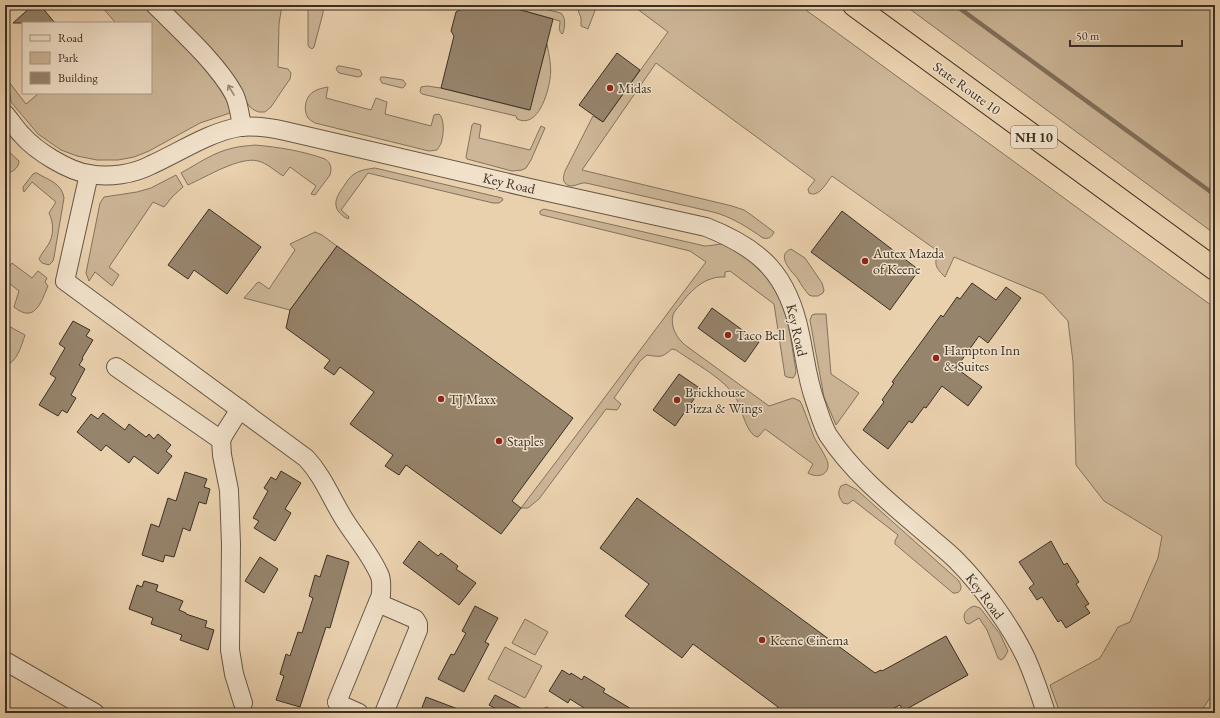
<svg xmlns="http://www.w3.org/2000/svg" width="1220" height="718" font-family="'EB Garamond',serif">
  <style>
    .green { fill: #ccb697; stroke: #83735e }
    .lines { fill: none; stroke-linecap: round; stroke-linejoin: round }
    .stream { stroke: #80705b; stroke-width: 4.5 }
    .building { fill: #96846c; stroke: #3a3024 }
    .street-casing { stroke: #665846; stroke-width: 20 }
    .highway-casing { stroke: #3a3024; stroke-width: 24 }
    .street { stroke: #f1e1ca; stroke-width: 18 }
    .highway { stroke: #ead1ae; stroke-width: 22 }
    .oneway { stroke: #968877 }
    .poi-dot { fill: #8f2418; stroke: #f1e1ca; stroke-width: 1.5 }
    .labels { text-anchor: middle; dominant-baseline: central; stroke-width: 3; stroke-linejoin: round; paint-order: stroke }
    .shield { fill: #f1e1ca; stroke: #716556; stroke-width: 1 }
    .shield-label { font-size: 13px; font-weight: bold; fill: #3a3024 }
    .poi-label { font-size: 14px; fill: #3a3024; stroke: #f1e1ca; text-anchor: start }
    .street-label { font-size: 14px; fill: #3a3024; stroke: #f1e1ca }
  </style>
  <rect width="100%" height="100%" fill="#ead1ae"/>
  <filter id="stains"><feTurbulence type="fractalNoise" baseFrequency=".005" numOctaves="4"/><feColorMatrix values="0 0 0 0 .2 0 0 0 0 .09 0 0 0 0 .02 0 0 0 .5 -.17"/></filter>
  <radialGradient id="worn" r=".72"><stop offset=".6" stop-color="#630" stop-opacity="0"/><stop offset="1" stop-color="#630" stop-opacity=".3"/></radialGradient>
  <g class="green">
    <path d="M100,5H142L184,46L203,67L217,85L231,107V111L230,113L200,123L149,151L134,157L118,160H97L77,156L61,150L38,134L11,102L10,93L5,86L7,82H9L26,104L39,93H48L50,94L51,93H151V23H116Z"/>
    <path d="M167,5H282L279,24L278,67L288,69L291,73L290,79L285,86L271,107L265,112H259L254,110L249,106L234,78Z"/>
    <path d="M527,5L561,13C566,18 565,26 563,33L562,34C558,31 560,25 560,21L525,11Z"/>
    <path d="M576,5H597L588,29L581,26V18Z"/>
    <path d="M632,5H799L1215,308V690L1200,713H1060L1050,685L1100,658L1118,627L1130,622L1158,558L1162,536L1104,501L1076,465L1073,362L1068,321L1043,294L954,257L945,277C936,268 933,264 939,252L832,176C826,183 819,198 809,193L808,189L815,180L656,63L582,170L732,206L744,210L750,214L774,232C771,238 769,239 763,238C747,227 732,217 713,212L586,183C579,182 571,190 565,183C562,179 564,175 565,171L593,116L603,122L668,32Z"/>
    <path d="M904,5H1215V234L907,7Z"/>
    <path d="M311,6L323,10V13L314,47L312,49L309,47L308,45V9Z"/>
    <path d="M547,44C549,55 552,67 550,79C548,93 538,129 517,119L516,116L422,94L420,92L421,87L427,86L441,88L529,110Z"/>
    <path d="M338,66H340L360,70L362,74L361,76L358,77L339,73L336,69Z"/>
    <path d="M381,77H384L403,80L406,84L404,87L402,88L382,83L380,79Z"/>
    <path d="M328,87L326,98L371,110L376,98L387,102L385,114L431,126L434,115L439,114C444,118 444,132 442,139C442,143 439,147 437,150L429,151L315,123C313,122 310,120 308,118C303,110 305,97 313,92C317,89 323,88 328,87Z"/>
    <path d="M474,123L481,125L479,138L530,150L541,126L545,128L531,160L526,168L522,170L512,171L467,159L466,157L472,125Z"/>
    <path d="M255,145C278,147 303,151 325,159C331,163 332,168 330,175L315,195L311,194L316,186L290,167L283,176C275,171 267,163 258,161C240,156 206,177 188,185L181,173C197,164 214,152 233,148C240,146 248,146 255,145Z"/>
    <path d="M5,148L19,161C19,168 12,173 5,173V166L10,162L5,156Z"/>
    <path d="M375,168L502,198L503,200L499,203H493L368,173L341,210L349,217L348,219C331,210 334,199 344,186C347,181 350,177 354,174C360,170 368,169 375,168Z"/>
    <path d="M35,173H37C48,180 62,183 64,198L54,257L53,261L49,265L42,263L39,259C41,254 45,250 48,245C54,236 54,223 49,213L56,202L32,182L24,192L23,189V187L33,174Z"/>
    <path d="M176,175L183,187L173,196L164,207L153,202L109,267L119,275L112,286L95,272L89,281L86,273L100,203L104,197L137,192L151,188Z"/>
    <path d="M544,209L705,246C711,246 717,244 723,244C732,246 743,254 749,260C788,294 788,324 796,371L795,375L793,378L787,377L785,376L774,304L730,271L725,272V277C705,276 691,290 680,305C677,308 674,312 673,315C670,327 677,338 685,345L769,406L793,398L800,401L802,405C806,415 810,426 814,437C817,443 828,459 828,464C829,476 816,478 808,473L813,464L765,429L758,437C746,435 742,408 736,398C725,379 694,363 676,350L672,349C661,358 661,357 647,355L640,361L614,398L621,404L617,410L606,409L539,499L528,508H521L587,421L706,262L690,251L542,215L540,214V211Z"/>
    <path d="M315,232L322,235L337,246L290,310L244,298L257,283L259,282L269,289L295,250L290,244Z"/>
    <path d="M791,249L805,258L822,283L824,290L823,293L818,296H812L809,295C805,290 801,285 798,279C792,272 775,255 791,249Z"/>
    <path d="M5,262L10,266L12,263L32,278L38,271L47,278L45,282L48,286C41,302 35,324 14,307L19,291L5,280Z"/>
    <path d="M815,314H826L831,374L859,393L836,425L824,397L815,348L810,320L812,315Z"/>
    <path d="M5,324L25,335C21,347 17,362 5,366Z"/>
    <path d="M846,484L857,490L958,580C963,586 962,594 953,593L895,544V541L898,535L853,500L848,504L843,503C839,497 837,493 841,486Z"/>
    <path d="M974,606L980,608L1000,634L1008,651L1004,658L1001,660L998,658L987,630L979,618L969,624L966,623C961,615 966,609 974,606Z"/>
    <path d="M525,619L548,632L535,655L512,643Z"/>
    <path d="M505,647L542,666L525,698L488,679Z"/>
    <path d="M547,707L556,712L555,713H541L544,708Z"/>
  </g>
  <g class="lines">
    <path class="stream" d="M955,5L1215,195"/>
  </g>
  <g class="building">
    <path d="M33,5H40L55,23H13Z"/>
    <path d="M462,5H518L517,9L553,19L530,110L441,88L454,36L451,31L456,12L461,9Z"/>
    <path d="M617,53L640,70L603,122L579,105Z"/>
    <path d="M209,209L261,247L227,294L194,270L188,279L168,265Z"/>
    <path d="M842,211L919,270L890,310L811,252Z"/>
    <path d="M337,246L573,418L512,501L521,508L501,534L406,465L399,475L385,466L393,455L350,424L374,392L340,367L334,375L324,368L330,360L286,328L290,310Z"/>
    <path d="M972,283L996,300L1006,287L1021,298L988,343L979,336L956,368L982,387L968,406L942,386L926,408L924,407L912,423L909,421L888,449L863,430L884,402L882,400L894,383L892,382L941,315L943,317L957,297L960,299Z"/>
    <path d="M712,308L759,342L745,362L698,328Z"/>
    <path d="M73,321L90,330L86,336L93,340L82,358L83,359L79,365L85,369L71,395L76,398L67,413L62,410L58,416L39,405L56,378L50,374L65,348L59,344Z"/>
    <path d="M679,374L701,389L675,426L653,410Z"/>
    <path d="M103,413L125,430L129,424L146,437L149,434L154,439L158,434L171,445L166,451L172,456L158,474L134,456L129,463L106,445L101,451L77,432L91,414L98,419Z"/>
    <path d="M281,471L301,483L285,509L291,513L275,541L254,528L259,521L253,518L268,491L264,488L271,477L276,480Z"/>
    <path d="M185,472L207,479L204,487L210,489L206,504L199,502L190,531L183,528L174,557L165,555L163,562L142,555L151,524L159,527L168,498L176,501Z"/>
    <path d="M637,498L875,673L881,670L882,671L946,636L968,675L903,711L900,705L885,713H774L778,707L693,644L682,658L625,616L649,584L600,548Z"/>
    <path d="M419,541L438,556L441,553L458,566L456,569L476,583L459,605L403,563Z"/>
    <path d="M1051,541L1064,565L1067,563L1079,582L1076,584L1089,604L1085,606L1090,613L1066,628L1061,620L1058,622L1042,597L1037,600L1029,588L1034,584L1019,562Z"/>
    <path d="M327,555L349,562L330,628L326,627L300,707L276,700L284,676L280,674L286,654L290,656L298,632L302,633L313,598L309,596L315,575L320,577Z"/>
    <path d="M260,557L278,569L264,593L245,581Z"/>
    <path d="M144,581L158,585L156,591L183,601L179,610L186,613V614L207,621L205,627L214,630L208,650L180,640L182,635L151,624L153,618L129,609L137,585L142,587Z"/>
    <path d="M475,606L498,618L485,642L489,644L464,692L438,679L451,654L454,655L466,633L462,631Z"/>
    <path d="M562,670L570,675L571,673L582,680L584,676L605,689L603,692L638,713H592L570,699L568,703L549,691Z"/>
    <path d="M495,695L530,713H496L498,710L489,705Z"/>
    <path d="M426,697L466,712L465,713H420Z"/>
  </g>
  <g class="lines">
    <g class="street-casing">
      <g id="street">
        <path d="M155,5C180,30 217,63 234,94C239,104 240,116 242,127"/>
        <path d="M5,114C11,121 16,129 22,135C36,151 68,171 89,174C109,178 134,174 151,165C180,152 209,132 240,127C255,125 271,128 285,131L530,188L706,227C762,249 788,275 800,334C805,357 807,379 815,401C819,412 822,425 828,435C855,476 894,506 931,538C939,545 948,552 956,560C981,585 1011,626 1026,658C1034,676 1040,694 1046,713"/>
        <path d="M89,174L65,281L306,458C323,476 331,498 344,519C356,538 371,555 380,576C382,582 381,589 381,595L337,702L341,705L359,713"/>
        <path d="M116,367L221,440L222,455L229,490L231,544L230,650L234,674L243,703"/>
        <path d="M221,440L226,431L240,409"/>
        <path d="M378,603L415,619L418,624V630L384,713"/>
        <path d="M5,661L95,713"/>
      </g>
    </g>
    <g class="highway-casing">
      <path id="highway" d="M854,5L1215,269"/>
    </g>
    <use href="#street" class="street"/>
    <use href="#highway" class="highway"/>
  </g>
  <defs><path id="oneway-shaft" d="M-6 0H5M1.5-3L5.5 0L1.5 3" fill="none" stroke-width="1.6" stroke-linecap="round" stroke-linejoin="round"/></defs>
  <use class="oneway" href="#oneway-shaft" transform="translate(231 90) rotate(-121)"/>
  <g class="poi-dot">
    <circle cx="610" cy="88" r="4"/>
    <circle cx="865" cy="261" r="4"/>
    <circle cx="728" cy="335" r="4"/>
    <circle cx="936" cy="358" r="4"/>
    <circle cx="441" cy="399" r="4"/>
    <circle cx="677" cy="400" r="4"/>
    <circle cx="499" cy="441" r="4"/>
    <circle cx="762" cy="640" r="4"/>
  </g>
  <g class="labels">
    <rect class="shield" x="1011" y="126" width="46" height="22" rx="3"/>
    <g class="shield-label">
      <text x="1034" y="137">NH 10</text>
    </g>
    <g class="poi-label">
      <text x="618" y="88">Midas</text>
      <text x="873" y="253">Autex Mazda<tspan x="873" dy="16">of Keene</tspan></text>
      <text x="736" y="335">Taco Bell</text>
      <text x="944" y="350">Hampton Inn<tspan x="944" dy="16">&amp; Suites</tspan></text>
      <text x="685" y="392">Brickhouse<tspan x="685" dy="16">Pizza &amp; Wings</tspan></text>
      <text x="449" y="399">TJ Maxx</text>
      <text x="507" y="441">Staples</text>
      <text x="770" y="640">Keene Cinema</text>
    </g>
    <g class="street-label">
      <text transform="translate(967 88) rotate(36)">State Route 10</text>
      <text transform="translate(509 183) rotate(13)">Key Road</text>
      <text transform="translate(797 330) rotate(77)">Key Road</text>
      <text transform="translate(985 596) rotate(53)">Key Road</text>
    </g>
  </g>
  <rect width="1220" height="718" fill="none" stroke="#ead1ae" stroke-width="20"/>
  <rect x="6" y="6" width="1208" height="706" fill="none" stroke="#3a3024" stroke-width="2"/>
  <rect x="10" y="10" width="1200" height="698" fill="none" stroke="#3a3024"/>
  <rect x="22" y="22" width="130" height="72" fill="#f1e1ca" stroke="#a89a88"/>
  <rect x="30" y="35" width="20" height="6" fill="#f1e1ca" stroke="#a89a88"/>
  <text x="58" y="42" font-size="12" fill="#3a3024">Road</text>
  <rect x="30" y="52" width="20" height="12" fill="#ccb697" stroke="#a89a88"/>
  <text x="58" y="62" font-size="12" fill="#3a3024">Park</text>
  <rect x="30" y="72" width="20" height="12" fill="#96846c" stroke="#a89a88"/>
  <text x="58" y="82" font-size="12" fill="#3a3024">Building</text>
  <path d="M1070 40v6h112v-6" fill="none" stroke="#3a3024" stroke-width="2"/>
  <text x="1076" y="40" font-size="12" fill="#3a3024" stroke="#f1e1ca" stroke-width="3" paint-order="stroke">50 m</text>
  <rect width="100%" height="100%" filter="url(#stains)"/>
  <rect width="100%" height="100%" fill="url(#worn)"/>
</svg>
